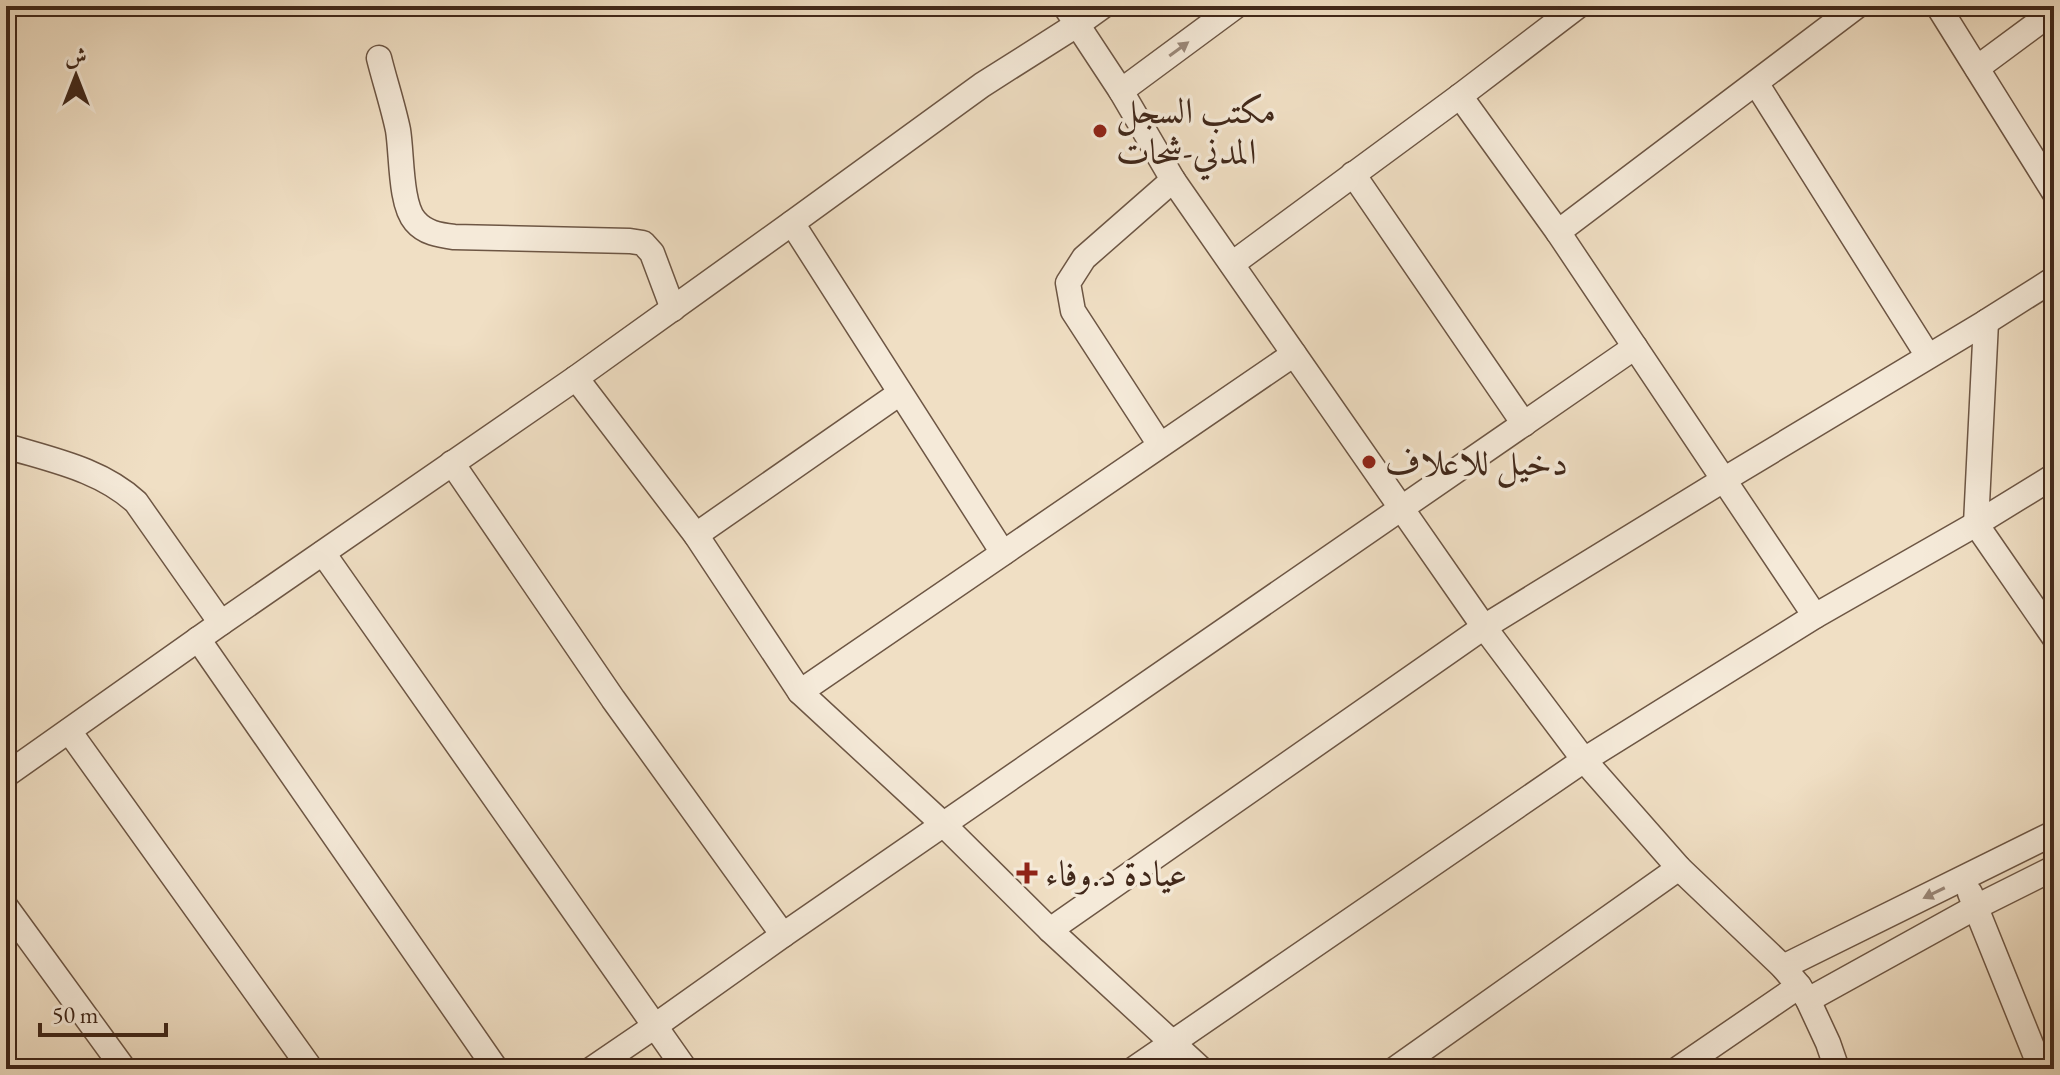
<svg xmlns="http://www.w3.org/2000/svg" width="2060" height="1075" font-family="'EB Garamond',Amiri,serif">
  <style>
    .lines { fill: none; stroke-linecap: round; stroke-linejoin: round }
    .minor-casing { stroke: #6d5644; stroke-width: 27 }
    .minor { stroke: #f5ead9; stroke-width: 24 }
    .oneway { fill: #9b897a }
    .poi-dot { fill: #8f2418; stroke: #f5ead9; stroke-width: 3 }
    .labels { text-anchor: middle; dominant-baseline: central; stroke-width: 7; stroke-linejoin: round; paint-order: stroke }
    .poi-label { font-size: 36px; fill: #41281a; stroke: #f5ead9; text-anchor: start }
  </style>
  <rect width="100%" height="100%" fill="#f0dfc4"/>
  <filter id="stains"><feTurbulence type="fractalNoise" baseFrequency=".0025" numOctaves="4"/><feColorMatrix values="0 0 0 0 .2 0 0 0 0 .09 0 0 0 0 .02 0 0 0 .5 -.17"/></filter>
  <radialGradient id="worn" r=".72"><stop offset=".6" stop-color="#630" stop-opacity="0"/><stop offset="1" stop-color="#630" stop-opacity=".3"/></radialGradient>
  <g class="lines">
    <g class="minor-casing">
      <g id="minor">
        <path d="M1065,6L1121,91L1173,180L1484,627L1584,760L1679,868L1783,967L1799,986L1808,1000L1828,1043L1837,1069"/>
        <path d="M1938,6L2054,192"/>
        <path d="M379,58C385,82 393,106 398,130C402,154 400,204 415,221C425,233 439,235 454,237L630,241L643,243L652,253L673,309"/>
        <path d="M1977,68L2054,11"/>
        <path d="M1756,83L1928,356"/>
        <path d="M1121,91L1236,6"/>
        <path d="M1460,96L1558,232L1815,616"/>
        <path d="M1353,174L1524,424"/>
        <path d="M792,223L1003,553"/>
        <path d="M1558,232L1857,6"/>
        <path d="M1232,264L1460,96L1578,6"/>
        <path d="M1986,322L1976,524L2054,637"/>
        <path d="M576,378L696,535L800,692L944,825L1050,930L1201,1069"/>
        <path d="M1160,445L1073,311L1068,283L1084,258L1173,180"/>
        <path d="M6,446C51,460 100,469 136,502L221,623"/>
        <path d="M452,463L613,699L783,935"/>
        <path d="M696,535L900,393"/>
        <path d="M323,553L685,1069"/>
        <path d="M198,639L496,1069"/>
        <path d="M800,692L1294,354"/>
        <path d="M69,731L311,1069"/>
        <path d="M6,775L221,623L576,378L792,223L982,85L1078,24L1103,6"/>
        <path d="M1970,893L2041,1069"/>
        <path d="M6,907L124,1069"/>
        <path d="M1050,930L1484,627L1725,479L1986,322L2054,279"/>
        <path d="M1783,967L2054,833"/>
        <path d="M1808,1000L1976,907L2054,868"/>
        <path d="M592,1069L655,1026L783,935L1635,347"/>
        <path d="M1134,1069L1584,760L1815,616L1976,524L2054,476"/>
        <path d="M1395,1069L1679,868"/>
        <path d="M1678,1069L1799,986"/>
      </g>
    </g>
    <use href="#minor" class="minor"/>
  </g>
  <defs><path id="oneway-solid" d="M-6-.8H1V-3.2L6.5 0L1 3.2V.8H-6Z" transform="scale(2)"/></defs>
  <g class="oneway">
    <use href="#oneway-solid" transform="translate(1179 49) rotate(-36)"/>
    <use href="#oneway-solid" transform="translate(1934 893) rotate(154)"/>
  </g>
  <g class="poi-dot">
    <circle cx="1100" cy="131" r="8"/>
    <circle cx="1369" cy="462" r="8"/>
    <path d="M1023 861h8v8h8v8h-8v8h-8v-8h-8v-8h8z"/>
  </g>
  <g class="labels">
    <g class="poi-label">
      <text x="1116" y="110">مكتب السجل<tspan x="1116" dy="41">المدني-شحات</tspan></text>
      <text x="1385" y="462">دخيل للاعلاف</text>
      <text x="1045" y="873">عيادة د.وفاء</text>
    </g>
  </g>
  <rect width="2060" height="1075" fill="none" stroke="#f0dfc4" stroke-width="32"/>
  <rect x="8" y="8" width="2044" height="1059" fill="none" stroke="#41281a" stroke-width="4"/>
  <rect x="16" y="16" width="2028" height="1043" fill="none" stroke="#41281a" stroke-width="2"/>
  <g transform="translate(76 76)" stroke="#f5ead9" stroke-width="6" paint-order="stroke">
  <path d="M0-6L14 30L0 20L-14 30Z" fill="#41281a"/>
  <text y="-12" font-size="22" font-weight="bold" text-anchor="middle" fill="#41281a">ش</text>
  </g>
  <path d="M40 1023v12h126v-12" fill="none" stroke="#41281a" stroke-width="4"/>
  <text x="52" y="1023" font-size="24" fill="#41281a" stroke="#f5ead9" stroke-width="6" paint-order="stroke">50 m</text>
  <rect width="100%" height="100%" filter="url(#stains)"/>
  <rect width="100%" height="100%" fill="url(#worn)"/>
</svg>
